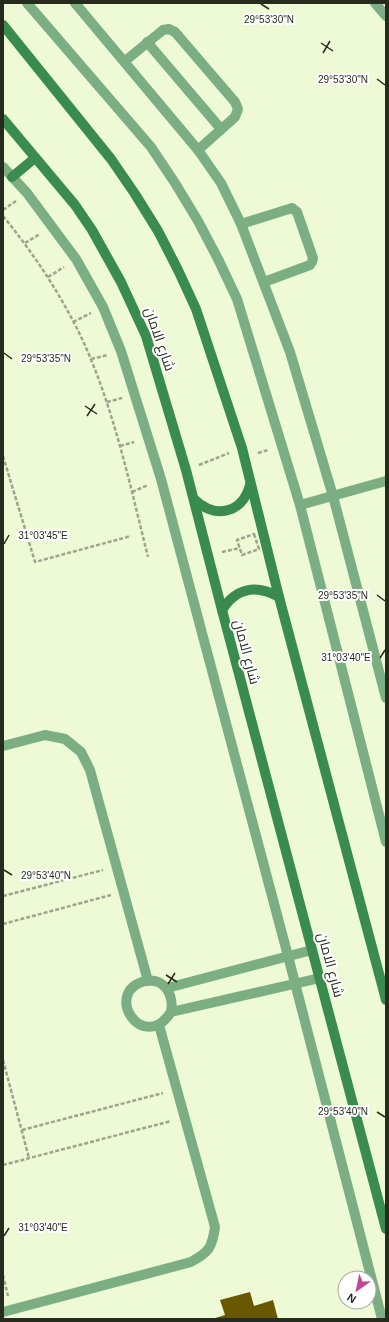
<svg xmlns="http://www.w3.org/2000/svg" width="389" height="1322" font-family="Arial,Cairo,sans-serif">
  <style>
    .building { fill: #6a5800 }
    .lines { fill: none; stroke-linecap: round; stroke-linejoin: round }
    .path { stroke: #9da68c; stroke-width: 2.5; stroke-dasharray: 4 2; stroke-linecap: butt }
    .lane { stroke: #7cae84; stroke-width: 10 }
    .street { stroke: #7cae84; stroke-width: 10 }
    .secondary { stroke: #3a8b4e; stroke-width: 10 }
    .ticks { fill: none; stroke: #272b1e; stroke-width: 1.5 }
    .labels { text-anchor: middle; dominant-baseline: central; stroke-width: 4; stroke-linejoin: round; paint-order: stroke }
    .street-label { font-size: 14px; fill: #272b1e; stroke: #fff }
    .ticks-label { font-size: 10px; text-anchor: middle; fill: #272b1e; stroke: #fff; stroke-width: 4; stroke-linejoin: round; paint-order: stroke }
  </style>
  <rect width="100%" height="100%" fill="#eef9d6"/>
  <path class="building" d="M250,1292L254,1306L273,1300L278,1319H212L225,1315L220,1300Z"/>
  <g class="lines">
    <g class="path">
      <path d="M3,210L16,201"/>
      <path d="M3,216C34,254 62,296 83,341C114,409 130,485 148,557"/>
      <path d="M25,243L40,234"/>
      <path d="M48,277L64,267"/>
      <path d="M73,322L91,313"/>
      <path d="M91,359L108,355"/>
      <path d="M107,402L122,398"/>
      <path d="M120,446L134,442"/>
      <path d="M258,453L268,450"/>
      <path d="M3,456L35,562L131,536"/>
      <path d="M199,465L229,453"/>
      <path d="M132,492L148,485"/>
      <path d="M254,534L259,549L242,555L237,540Z"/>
      <path d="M222,552L240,548"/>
      <path d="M3,896L103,870"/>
      <path d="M3,924L111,895"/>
      <path d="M3,1060L29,1158"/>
      <path d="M22,1130L163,1093"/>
      <path d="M3,1165L171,1121"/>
      <path d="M3,1275L8,1296"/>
    </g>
    <g class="lane">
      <path d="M147,42L221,129"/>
      <path d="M125,61L163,30L169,29L175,32L235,102L238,109L235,117L198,150"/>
      <path d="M241,224L292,208L297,212L313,258L312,262L310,265L264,282"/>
    </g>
    <g class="street">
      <path d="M27,3L151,147L175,183L198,221L218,259L237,299L300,505L386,842"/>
      <path d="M75,3L198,150L221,183L241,224L290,352L333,496L386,698"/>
      <path d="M375,3L386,16"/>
      <path d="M3,167L27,193L76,259L103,307L121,351L161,479L288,956L382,1319"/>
      <path d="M300,505L386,481"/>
      <path d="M3,746L45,735L65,739L81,752L90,770L148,981"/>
      <path d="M167,988L312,950"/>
      <path d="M171,1012C174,996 165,977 145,981C102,992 143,1055 171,1012L320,978"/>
      <path d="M3,1312L191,1262C209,1252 212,1248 215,1227L159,1025"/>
    </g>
    <g class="secondary">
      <path d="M3,25L111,159L135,194L158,231L178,270L196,309L242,448L279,597L386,1000"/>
      <path d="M3,119L75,205L92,230L121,282L146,336L186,470L222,610L386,1229"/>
      <path d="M12,177L35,158"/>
      <path d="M194,499C215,519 242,514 250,485"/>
      <path d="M222,610C236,588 256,584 279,597"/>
    </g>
  </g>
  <path class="ticks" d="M261,4L269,9M321,43L333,51M323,53L330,41M377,79L385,85M4,353L12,359M85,406L97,414M87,416L95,404M4,544L9,535M377,595L385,601M380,658L385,650M4,870L12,875M166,975L177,982M168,984L175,973M377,1112L385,1117M4,1236L9,1228"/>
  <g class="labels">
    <g class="street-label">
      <text transform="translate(160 339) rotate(71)">شارع الامان</text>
      <text transform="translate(247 652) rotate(75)">شارع الامان</text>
      <text transform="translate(331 965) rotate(75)">شارع الامان</text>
    </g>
  </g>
  <g class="ticks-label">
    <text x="269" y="23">29°53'30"N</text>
    <text x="343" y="83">29°53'30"N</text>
    <text x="46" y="362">29°53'35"N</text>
    <text x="43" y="539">31°03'45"E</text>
    <text x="343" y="599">29°53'35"N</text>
    <text x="346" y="661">31°03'40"E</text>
    <text x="46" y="879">29°53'40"N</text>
    <text x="343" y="1115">29°53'40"N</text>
    <text x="43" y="1231">31°03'40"E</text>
  </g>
  <rect width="389" height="1322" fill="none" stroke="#272b1e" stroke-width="8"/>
  <g transform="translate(357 1290) rotate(213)"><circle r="19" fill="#ffffff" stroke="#a9aaa5"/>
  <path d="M0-3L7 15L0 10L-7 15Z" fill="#c44796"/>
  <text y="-6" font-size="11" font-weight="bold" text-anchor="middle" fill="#272b1e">N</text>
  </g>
</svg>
